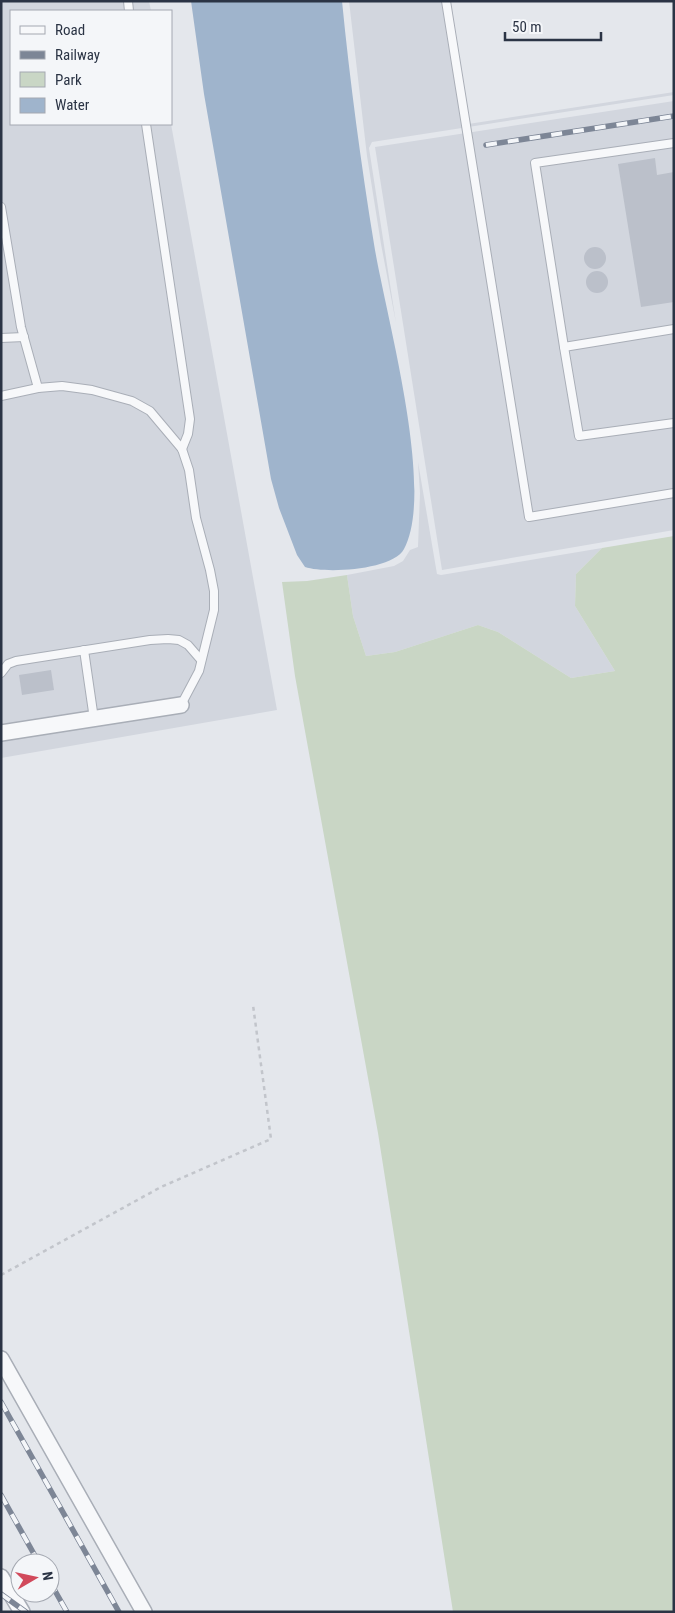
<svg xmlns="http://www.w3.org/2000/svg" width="675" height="1613" font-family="'Roboto Condensed',sans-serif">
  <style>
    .built { fill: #d2d6de }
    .green { fill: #c9d6c5 }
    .water { fill: #9fb4cc }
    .building { fill: #bbc0ca }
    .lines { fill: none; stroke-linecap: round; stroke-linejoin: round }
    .lane-casing { stroke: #a9aeb7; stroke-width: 10 }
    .street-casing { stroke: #a9aeb7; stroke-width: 18 }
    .path { stroke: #c2c5cb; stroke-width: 2.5; stroke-dasharray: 4 4; stroke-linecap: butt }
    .lane { stroke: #f7f8fa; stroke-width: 8 }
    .street { stroke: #f7f8fa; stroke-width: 15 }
    .rail-casing { stroke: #7d8696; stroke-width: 5.5 }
    .rail { stroke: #f4f6f9; stroke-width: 4; stroke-dasharray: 11; stroke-linecap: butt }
  </style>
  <rect width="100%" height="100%" fill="#e4e7ec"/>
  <g class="built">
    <path d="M1,1H149L151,11H11V124H171L277,710L1,758Z"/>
    <path d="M349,1H442L462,125L674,92V95L372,142L369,148L396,323L381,244L367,156Z"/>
    <path d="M674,101V530L442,570L375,147Z"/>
    <path d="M418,462L437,574L441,575L602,548L576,574L575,606L615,671L571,678L498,632L478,625L395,652L366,656L353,616L347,575L394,566L403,561L410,550L418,547L420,493Z"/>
  </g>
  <path class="green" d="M674,536V1612H453L378,1133L295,676L282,582L307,581L347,575L353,616L366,656L395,652L478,625L498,632L571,678L615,671L575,606L576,574L602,548Z"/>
  <path class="water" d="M191,1H342C350,82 361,164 374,244C385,313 436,489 404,549C393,570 326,574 305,567L297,555L279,508L271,479L204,94Z"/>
  <g class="building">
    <path d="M655,158L657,175L674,172V302L641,307L618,164Z"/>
    <circle cx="595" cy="258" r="11"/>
    <circle cx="597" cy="282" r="11"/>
    <path d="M51,670L54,690L22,695L19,675Z"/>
  </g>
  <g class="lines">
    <g class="lane-casing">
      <g id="lane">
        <path d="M128,1L129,11"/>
        <path d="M446,1L529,517L674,493"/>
        <path d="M146,124L190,419L188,434L182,449"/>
        <path d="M674,143L535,163L564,347L674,329"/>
        <path d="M1,207L21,327L38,388"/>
        <path d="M1,338L24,337"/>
        <path d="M564,347L579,436L674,423"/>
        <path d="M1,396L38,388L62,386L92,390L132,401L150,411L182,449L189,470L196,518L210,570L214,591V610L199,671L181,705"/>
        <path d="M84,650L94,719"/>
        <path d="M1,673L8,664L16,661L150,640L168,639L179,640L188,645L201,660"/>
      </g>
    </g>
    <g class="street-casing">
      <g id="street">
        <path d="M1,733L181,705"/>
        <path d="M1,1359L144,1612"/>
        <path d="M1,1577L22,1612"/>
      </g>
    </g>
    <path class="path" d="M1,1275L161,1187L271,1139L253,1005"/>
    <use href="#lane" class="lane"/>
    <use href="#street" class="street"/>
    <g class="rail-casing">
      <g id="rail">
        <path d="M486,145L674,116"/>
        <path d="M1,1402L119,1612"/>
        <path d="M1,1495L39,1563"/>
        <path d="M50,1582L67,1612"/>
        <path d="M1,1594L26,1612"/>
      </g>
    </g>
    <use href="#rail" class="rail"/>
  </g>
  <rect width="675" height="1613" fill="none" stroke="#2b3445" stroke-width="5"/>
  <rect x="10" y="10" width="162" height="115" fill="#f4f6f9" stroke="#a4a8b1"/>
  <rect x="20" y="26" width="25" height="8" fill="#f7f8fa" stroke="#a4a8b1"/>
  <text x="55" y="35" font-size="15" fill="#2b3445">Road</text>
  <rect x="20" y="51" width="25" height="8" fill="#7d8696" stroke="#a4a8b1"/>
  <text x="55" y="60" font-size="15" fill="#2b3445">Railway</text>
  <rect x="20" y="72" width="25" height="15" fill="#c9d6c5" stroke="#a4a8b1"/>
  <text x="55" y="85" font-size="15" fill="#2b3445">Park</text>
  <rect x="20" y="98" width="25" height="15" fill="#9fb4cc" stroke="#a4a8b1"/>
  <text x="55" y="110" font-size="15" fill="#2b3445">Water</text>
  <g transform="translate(35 1578) rotate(81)"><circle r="24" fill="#f4f6f9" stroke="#a4a8b1"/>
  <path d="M0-4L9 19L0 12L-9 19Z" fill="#d1495b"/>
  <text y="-8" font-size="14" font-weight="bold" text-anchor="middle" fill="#2b3445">N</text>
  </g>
  <path d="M505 32v8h96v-8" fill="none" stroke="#2b3445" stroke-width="2.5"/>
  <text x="512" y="32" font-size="15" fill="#2b3445" stroke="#f4f6f9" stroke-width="4" paint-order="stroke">50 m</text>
</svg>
